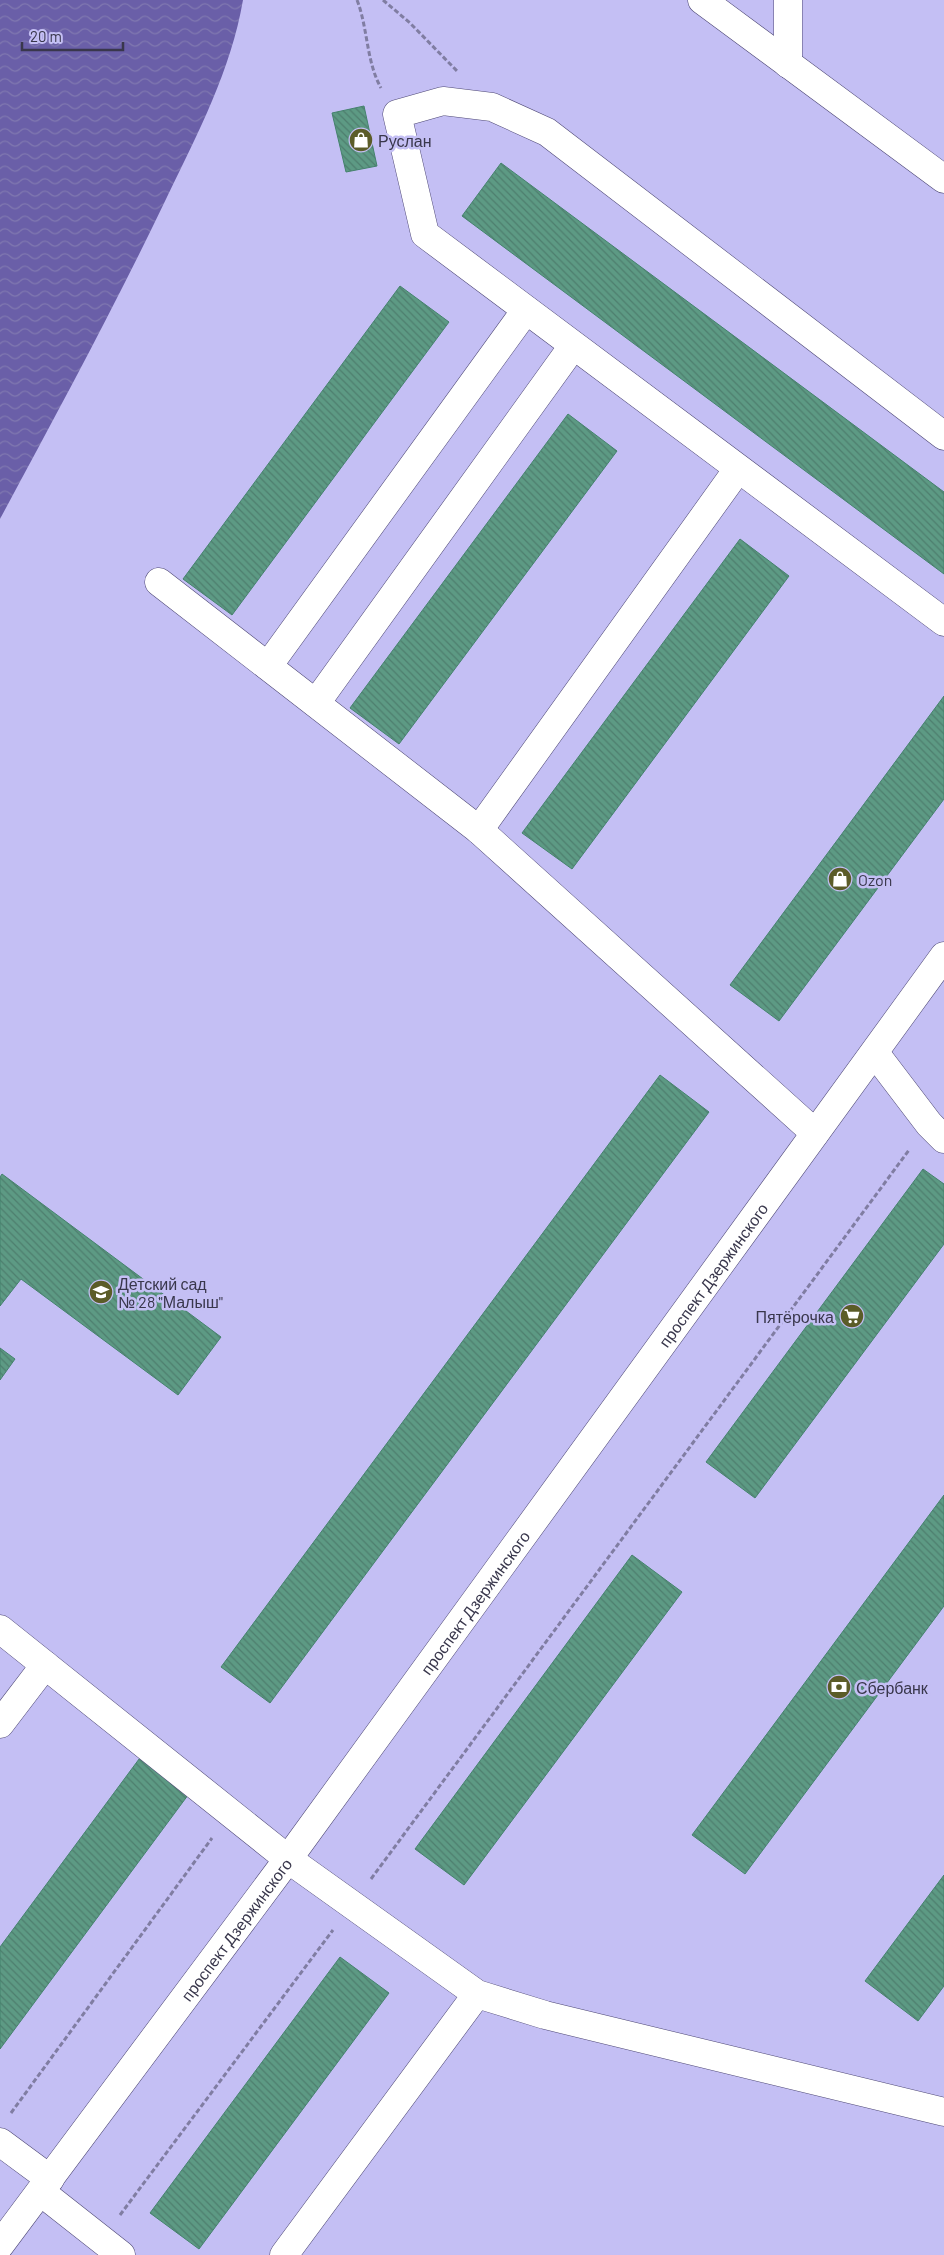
<svg xmlns="http://www.w3.org/2000/svg" width="944" height="2255" font-family="Barlow,sans-serif">
  <style>
    .water { fill: url(#water-waves) }
    .building { fill: url(#building-back-hatch); stroke: #45826d }
    .lines { fill: none; stroke-linecap: round; stroke-linejoin: round }
    .minor-casing { stroke: #4e4875; stroke-width: 29 }
    .path { stroke: #807da2; stroke-width: 3; stroke-dasharray: 5 2.5; stroke-linecap: butt }
    .minor { stroke: #fff; stroke-width: 28 }
    .labels { text-anchor: middle; dominant-baseline: central; stroke-width: 5; stroke-linejoin: round; paint-order: stroke }
    .poi-label { font-size: 16px; fill: #39374c; stroke: #c4bff4; text-anchor: start }
    .street-label { font-size: 16px; fill: #39374c; stroke: #c4bff4 }
  </style>
  <defs>
    <pattern id="water-waves" width="16" height="10" patternUnits="userSpaceOnUse" patternTransform="scale(1.25)"><rect width="16" height="10" fill="#6a5fa8"/><path d="M0 5q4-4 8 0t8 0" fill="none" stroke="#8078b0"/></pattern>
    <pattern id="building-back-hatch" width="6" height="6" patternUnits="userSpaceOnUse" patternTransform="scale(1.25)"><rect width="6" height="6" fill="#5d9a84"/><path d="M-1 5l2 2M0 0l6 6M5-1l2 2" fill="none" stroke="#4e7e6e"/></pattern>
  </defs>
  <rect width="100%" height="100%" fill="#c4bff4"/>
  <path class="water" d="M0,0H243C231,70 198,133 167,197C115,306 57,413 0,519Z"/>
  <g class="building">
    <path d="M364,106L377,166L346,172L332,113Z"/>
    <path d="M501,163L944,492V574L462,216Z"/>
    <path d="M400,286L449,322L232,615L183,579Z"/>
    <path d="M568,414L617,451L399,744L350,708Z"/>
    <path d="M740,539L789,576L572,869L522,833Z"/>
    <path d="M944,696V799L779,1021L730,985Z"/>
    <path d="M660,1075L709,1112L270,1703L221,1667Z"/>
    <path d="M923,1169L944,1184V1244L755,1498L706,1462Z"/>
    <path d="M2,1174L221,1337L178,1395L21,1279L0,1306V1177Z"/>
    <path d="M0,1348L15,1359L0,1380Z"/>
    <path d="M944,1495V1606L745,1874L692,1835Z"/>
    <path d="M632,1555L682,1592L464,1885L415,1849Z"/>
    <path d="M145,1751L194,1787L0,2049V1947Z"/>
    <path d="M944,1875V1986L918,2021L865,1981Z"/>
    <path d="M340,1957L389,1993L199,2249L150,2213Z"/>
  </g>
  <g class="lines">
    <g class="minor-casing">
      <g id="minor">
        <path d="M702,0L944,179"/>
        <path d="M788,64V0"/>
        <path d="M944,436L547,132L492,107L443,101L397,114L425,234L944,622"/>
        <path d="M159,582L479,830L815,1133"/>
        <path d="M268,666L526,310"/>
        <path d="M316,703L573,346"/>
        <path d="M479,830L738,469"/>
        <path d="M875,1053L929,1124L944,1139"/>
        <path d="M0,1629L288,1859L477,1994L545,2015L944,2112"/>
        <path d="M0,1724L45,1665"/>
        <path d="M0,2142L50,2179"/>
        <path d="M41,2192L121,2255"/>
        <path id="s1" d="M0,2245L288,1859L944,956"/>
        <path d="M284,2255L477,1994"/>
      </g>
    </g>
    <g class="path">
      <path d="M357,0C368,28 366,61 381,88"/>
      <path d="M383,0L410,23L457,71"/>
      <path d="M371,1879L909,1150"/>
      <path d="M11,2113L212,1838"/>
      <path d="M120,2215L333,1930"/>
    </g>
    <use href="#minor" class="minor"/>
  </g>
  <defs>
    <g id="shop-disc" transform="scale(1.25)"><circle r="9.5" fill="#5b5c28" stroke="#c4bff4"/><path d="M-5-2.5h2.3a2.7 3.5 0 0 1 5.4 0H5L5.5 6h-11ZM-1.5-2.5h3a1.5 2.3 0 0 0-3 0Z" fill="#fff"/></g>
    <g id="school-disc" transform="scale(1.25)"><circle r="9.5" fill="#5b5c28" stroke="#c4bff4"/><path d="M0-5L7-2L0 1L-7-2ZM-4 1L0 2.5L4 1V4Q0 6-4 4Z" fill="#fff"/></g>
    <g id="supermarket-disc" transform="scale(1.25)"><circle r="9.5" fill="#5b5c28" stroke="#c4bff4"/><path d="M-6-5.5h2.5l.6 2H6L4.5 2H-2.5L-4.4-4H-6ZM-1.5 3.2a1.3 1.3 0 1 0 .1 0ZM3 3.2a1.3 1.3 0 1 0 .1 0Z" fill="#fff"/></g>
    <g id="bank-disc" transform="scale(1.25)"><circle r="9.5" fill="#5b5c28" stroke="#c4bff4"/><path d="M-6-4H6V4H-6ZM0-2.3a2.3 2.3 0 1 0 0 4.6a2.3 2.3 0 1 0 0-4.6Z" fill="#fff"/></g>
  </defs>
  <g fill-rule="evenodd">
    <use href="#shop-disc" x="361" y="140"/>
    <use href="#shop-disc" x="840" y="879"/>
    <use href="#school-disc" x="101" y="1292"/>
    <use href="#supermarket-disc" x="852" y="1316"/>
    <use href="#bank-disc" x="839" y="1687"/>
  </g>
  <g class="labels">
    <g class="poi-label">
      <text x="378" y="140">Руслан</text>
      <text x="858" y="879">Ozon</text>
      <text x="118" y="1283">Детский сад<tspan x="118" dy="18">№ 28 "Малыш"</tspan></text>
      <text x="834" y="1316" text-anchor="end">Пятёрочка</text>
      <text x="856" y="1687">Сбербанк</text>
    </g>
    <g class="street-label">
      <text stroke="none"><textPath href="#s1" startOffset="1204">проспект Дзержинского</textPath></text>
      <text stroke="none"><textPath href="#s1" startOffset="799">проспект Дзержинского</textPath></text>
      <text stroke="none"><textPath href="#s1" startOffset="394">проспект Дзержинского</textPath></text>
    </g>
  </g>
  <path d="M22 42v8h101v-8" fill="none" stroke="#39374c" stroke-width="2.5"/>
  <text x="30" y="42" font-size="15" fill="#39374c" stroke="#c4bff4" stroke-width="4" paint-order="stroke">20 m</text>
</svg>
